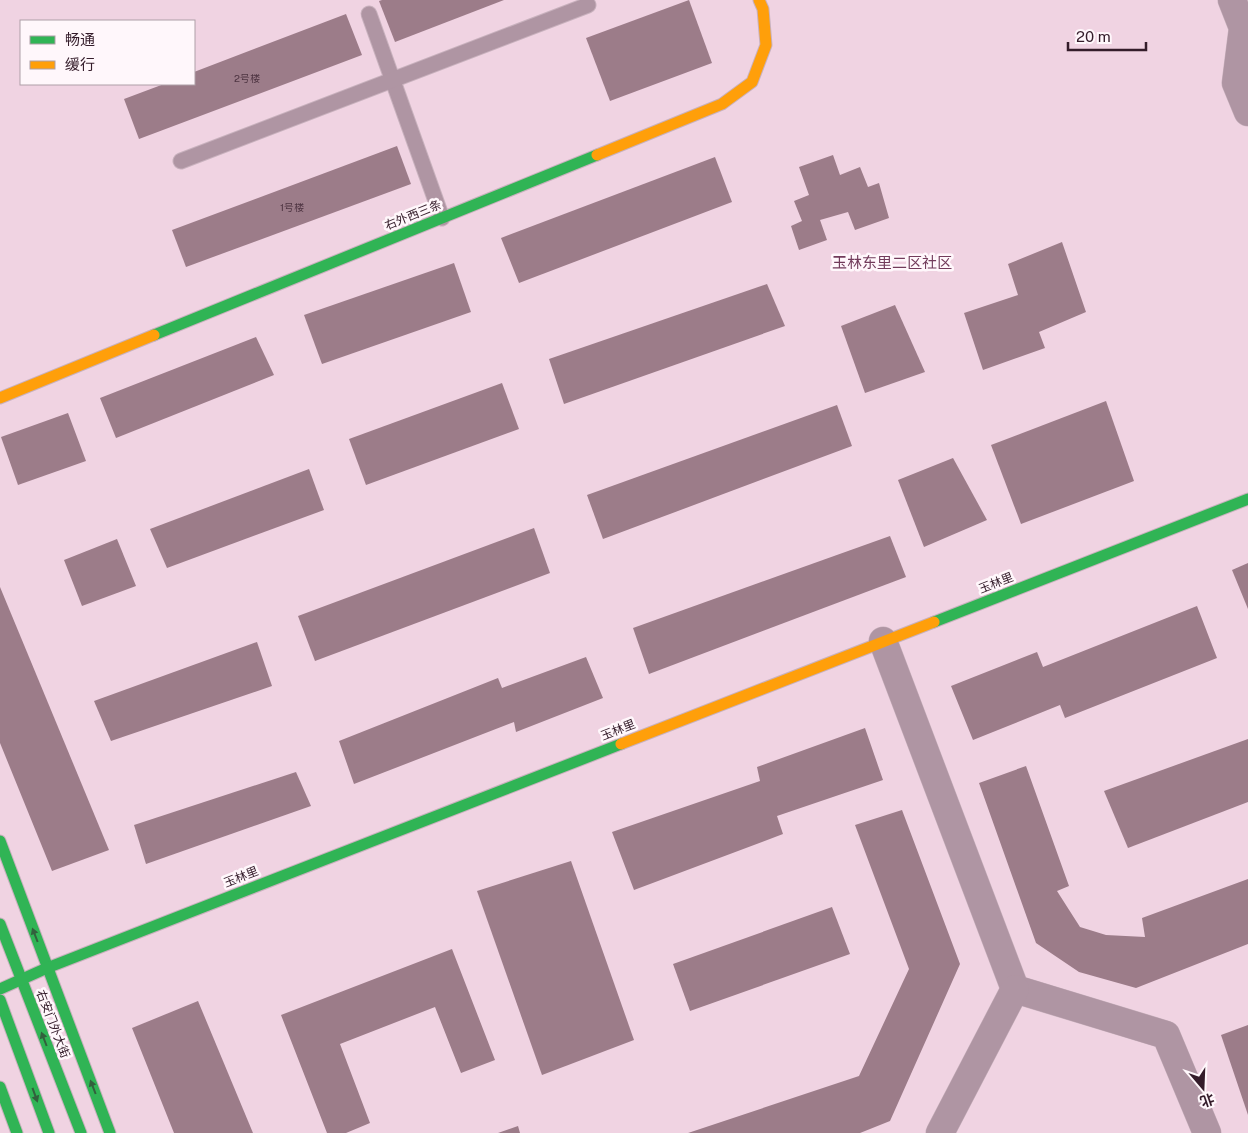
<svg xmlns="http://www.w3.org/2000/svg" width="1248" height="1133" font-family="'Public Sans','Noto Sans SC',sans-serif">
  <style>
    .building { fill: #9c7c89 }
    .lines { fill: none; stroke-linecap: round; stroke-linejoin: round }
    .lane-casing { stroke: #c8b1bd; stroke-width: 17 }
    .street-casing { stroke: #c8b1bd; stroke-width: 29 }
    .fast-casing { stroke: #c8b1bd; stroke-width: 13 }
    .slow-casing { stroke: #c8b1bd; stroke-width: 13 }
    .lane { stroke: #af95a3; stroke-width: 15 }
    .street { stroke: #af95a3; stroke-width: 28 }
    .fast { stroke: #30b455; stroke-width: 11 }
    .slow { stroke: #ff9f0a; stroke-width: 11 }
    .oneway { fill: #32603d }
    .labels { text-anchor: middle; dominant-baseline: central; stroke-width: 5; stroke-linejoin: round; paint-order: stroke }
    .number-label { font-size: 10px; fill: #4e3442 }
    .street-label { font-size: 12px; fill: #341c2a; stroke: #fff7fb }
    .quarter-label { font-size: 15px; fill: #723b5b; stroke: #fff7fb }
  </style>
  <rect width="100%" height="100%" fill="#f0d3e2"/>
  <g class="building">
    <path d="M382,0H504L395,42L379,1Z"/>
    <path d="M689,0L712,63L610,101L586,38Z"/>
    <path d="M346,14L362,55L139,139L124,99L164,84H194V72Z"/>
    <path d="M397,146L411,184L186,267L172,230Z"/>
    <path d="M833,155L840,175L860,167L868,187L879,183L889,218L855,230L848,212L820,220L827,240L799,250L791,226L802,221L794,201L809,195L799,167Z"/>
    <path d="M715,157L732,202L519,283L501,238Z"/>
    <path d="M1062,242L1086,312L1039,332L1045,348L983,370L964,313L1018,295L1008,264Z"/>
    <path d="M454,263L471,312L322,364L304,315Z"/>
    <path d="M767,284L785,326L564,404L549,359Z"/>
    <path d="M895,305L925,372L865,393L841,326Z"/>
    <path d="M256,337L274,375L116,438L100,398Z"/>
    <path d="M502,383L519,429L366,485L349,439Z"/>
    <path d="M1106,401L1134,481L1021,524L991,445Z"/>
    <path d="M837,405L852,446L603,539L587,495Z"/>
    <path d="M68,413L86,461L18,485L1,437Z"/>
    <path d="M953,458L987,520L924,547L898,480Z"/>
    <path d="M309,469L324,510L167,568L150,529Z"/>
    <path d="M534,528L550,573L315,661L298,616Z"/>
    <path d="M890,536L906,577L649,674L633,628Z"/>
    <path d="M117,539L136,586L82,606L64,560Z"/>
    <path d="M1248,563V609L1232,570Z"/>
    <path d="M0,587L109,850L52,871L0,743Z"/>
    <path d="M1197,606L1217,658L1065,718L1060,705L973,740L951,686L1037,652L1043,667Z"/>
    <path d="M257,642L272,686L111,741L94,701Z"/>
    <path d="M586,657L603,698L516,732L514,722L354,784L339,741L498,678L502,688Z"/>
    <path d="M865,728L883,780L777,816L783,834L634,890L612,832L760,781L757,767Z"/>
    <path d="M1248,739V802L1128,848L1104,791Z"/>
    <path d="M1026,766L1069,886L1057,891L1080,927L1106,935L1145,937L1142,918L1248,879V944L1136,988L1079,972L1036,943L979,783Z"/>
    <path d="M296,772L311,806L146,864L134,825Z"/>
    <path d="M902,810L960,964L890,1121L860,1133H688L859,1076L909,969L855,825Z"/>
    <path d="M571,861L634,1040L542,1075L477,891Z"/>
    <path d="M832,907L850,954L690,1011L673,964Z"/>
    <path d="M452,949L495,1060L461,1073L435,1007L340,1044L370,1123L346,1133H327L281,1015Z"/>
    <path d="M198,1001L253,1133H174L132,1028Z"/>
    <path d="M1248,1025V1115L1221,1035Z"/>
    <path d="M518,1126L520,1133H498Z"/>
  </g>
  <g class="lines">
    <g class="lane-casing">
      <g id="lane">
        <path d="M369,14L442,218"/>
        <path d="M181,161L588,5"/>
      </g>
    </g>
    <g class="street-casing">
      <g id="street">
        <path d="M1232,0L1243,28L1236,83L1248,112"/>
        <path d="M883,641L1015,989L1166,1035L1207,1133"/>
        <path d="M940,1133L1015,989"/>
      </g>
    </g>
    <g class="fast-casing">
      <g id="fast">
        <path d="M154,335L597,155"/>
        <path d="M934,622L1248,499"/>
        <path d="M0,841L110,1133"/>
        <path d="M0,924L81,1133"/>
        <path d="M0,989L47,968L621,744"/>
        <path d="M0,1000L49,1133"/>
        <path d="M0,1087L17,1133"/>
      </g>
    </g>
    <g class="slow-casing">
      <g id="slow">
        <path d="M597,155L722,104L752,82L766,45L763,9L759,0"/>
        <path d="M0,398L154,335"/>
        <path d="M621,744L934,622"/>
      </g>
    </g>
    <use href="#lane" class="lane"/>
    <use href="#street" class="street"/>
    <use href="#fast" class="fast"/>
    <use href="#slow" class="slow"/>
  </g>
  <defs><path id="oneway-solid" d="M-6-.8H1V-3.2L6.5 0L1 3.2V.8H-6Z" transform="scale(1.25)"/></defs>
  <g class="oneway">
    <use href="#oneway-solid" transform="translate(35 935) rotate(-111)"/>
    <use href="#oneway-solid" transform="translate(44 1039) rotate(-111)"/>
    <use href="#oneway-solid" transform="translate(93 1087) rotate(-111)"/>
    <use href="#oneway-solid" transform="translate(35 1095) rotate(70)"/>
  </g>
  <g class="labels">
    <g class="number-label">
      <text x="247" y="78">2号楼</text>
      <text x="292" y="207">1号楼</text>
    </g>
    <g class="street-label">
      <text transform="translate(413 215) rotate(-22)">右外西三条</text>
      <text transform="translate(996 583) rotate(-21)">玉林里</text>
      <text transform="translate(618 730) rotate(-21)">玉林里</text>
      <text transform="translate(241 877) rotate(-21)">玉林里</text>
      <text transform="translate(53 1024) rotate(69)">右安门外大街</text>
    </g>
    <g class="quarter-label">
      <text x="892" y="262">玉林东里二区社区</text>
    </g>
  </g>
  <rect x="20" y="20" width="175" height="65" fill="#fff7fb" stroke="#ae9fa7"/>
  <rect x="30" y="36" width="25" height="8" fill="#30b455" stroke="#ae9fa7"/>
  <text x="65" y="45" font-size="15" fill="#341c2a">畅通</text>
  <rect x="30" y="61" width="25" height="8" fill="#ff9f0a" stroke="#ae9fa7"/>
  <text x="65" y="70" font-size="15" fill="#341c2a">缓行</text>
  <g transform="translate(1203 1088) rotate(161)" stroke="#fff7fb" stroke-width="4" paint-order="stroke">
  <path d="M0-4L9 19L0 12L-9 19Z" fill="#341c2a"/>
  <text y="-8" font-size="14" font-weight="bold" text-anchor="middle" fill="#341c2a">北</text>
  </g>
  <path d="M1068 42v8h78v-8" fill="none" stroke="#341c2a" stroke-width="2.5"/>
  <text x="1076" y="42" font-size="15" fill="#341c2a" stroke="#fff7fb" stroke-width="4" paint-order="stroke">20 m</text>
</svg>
